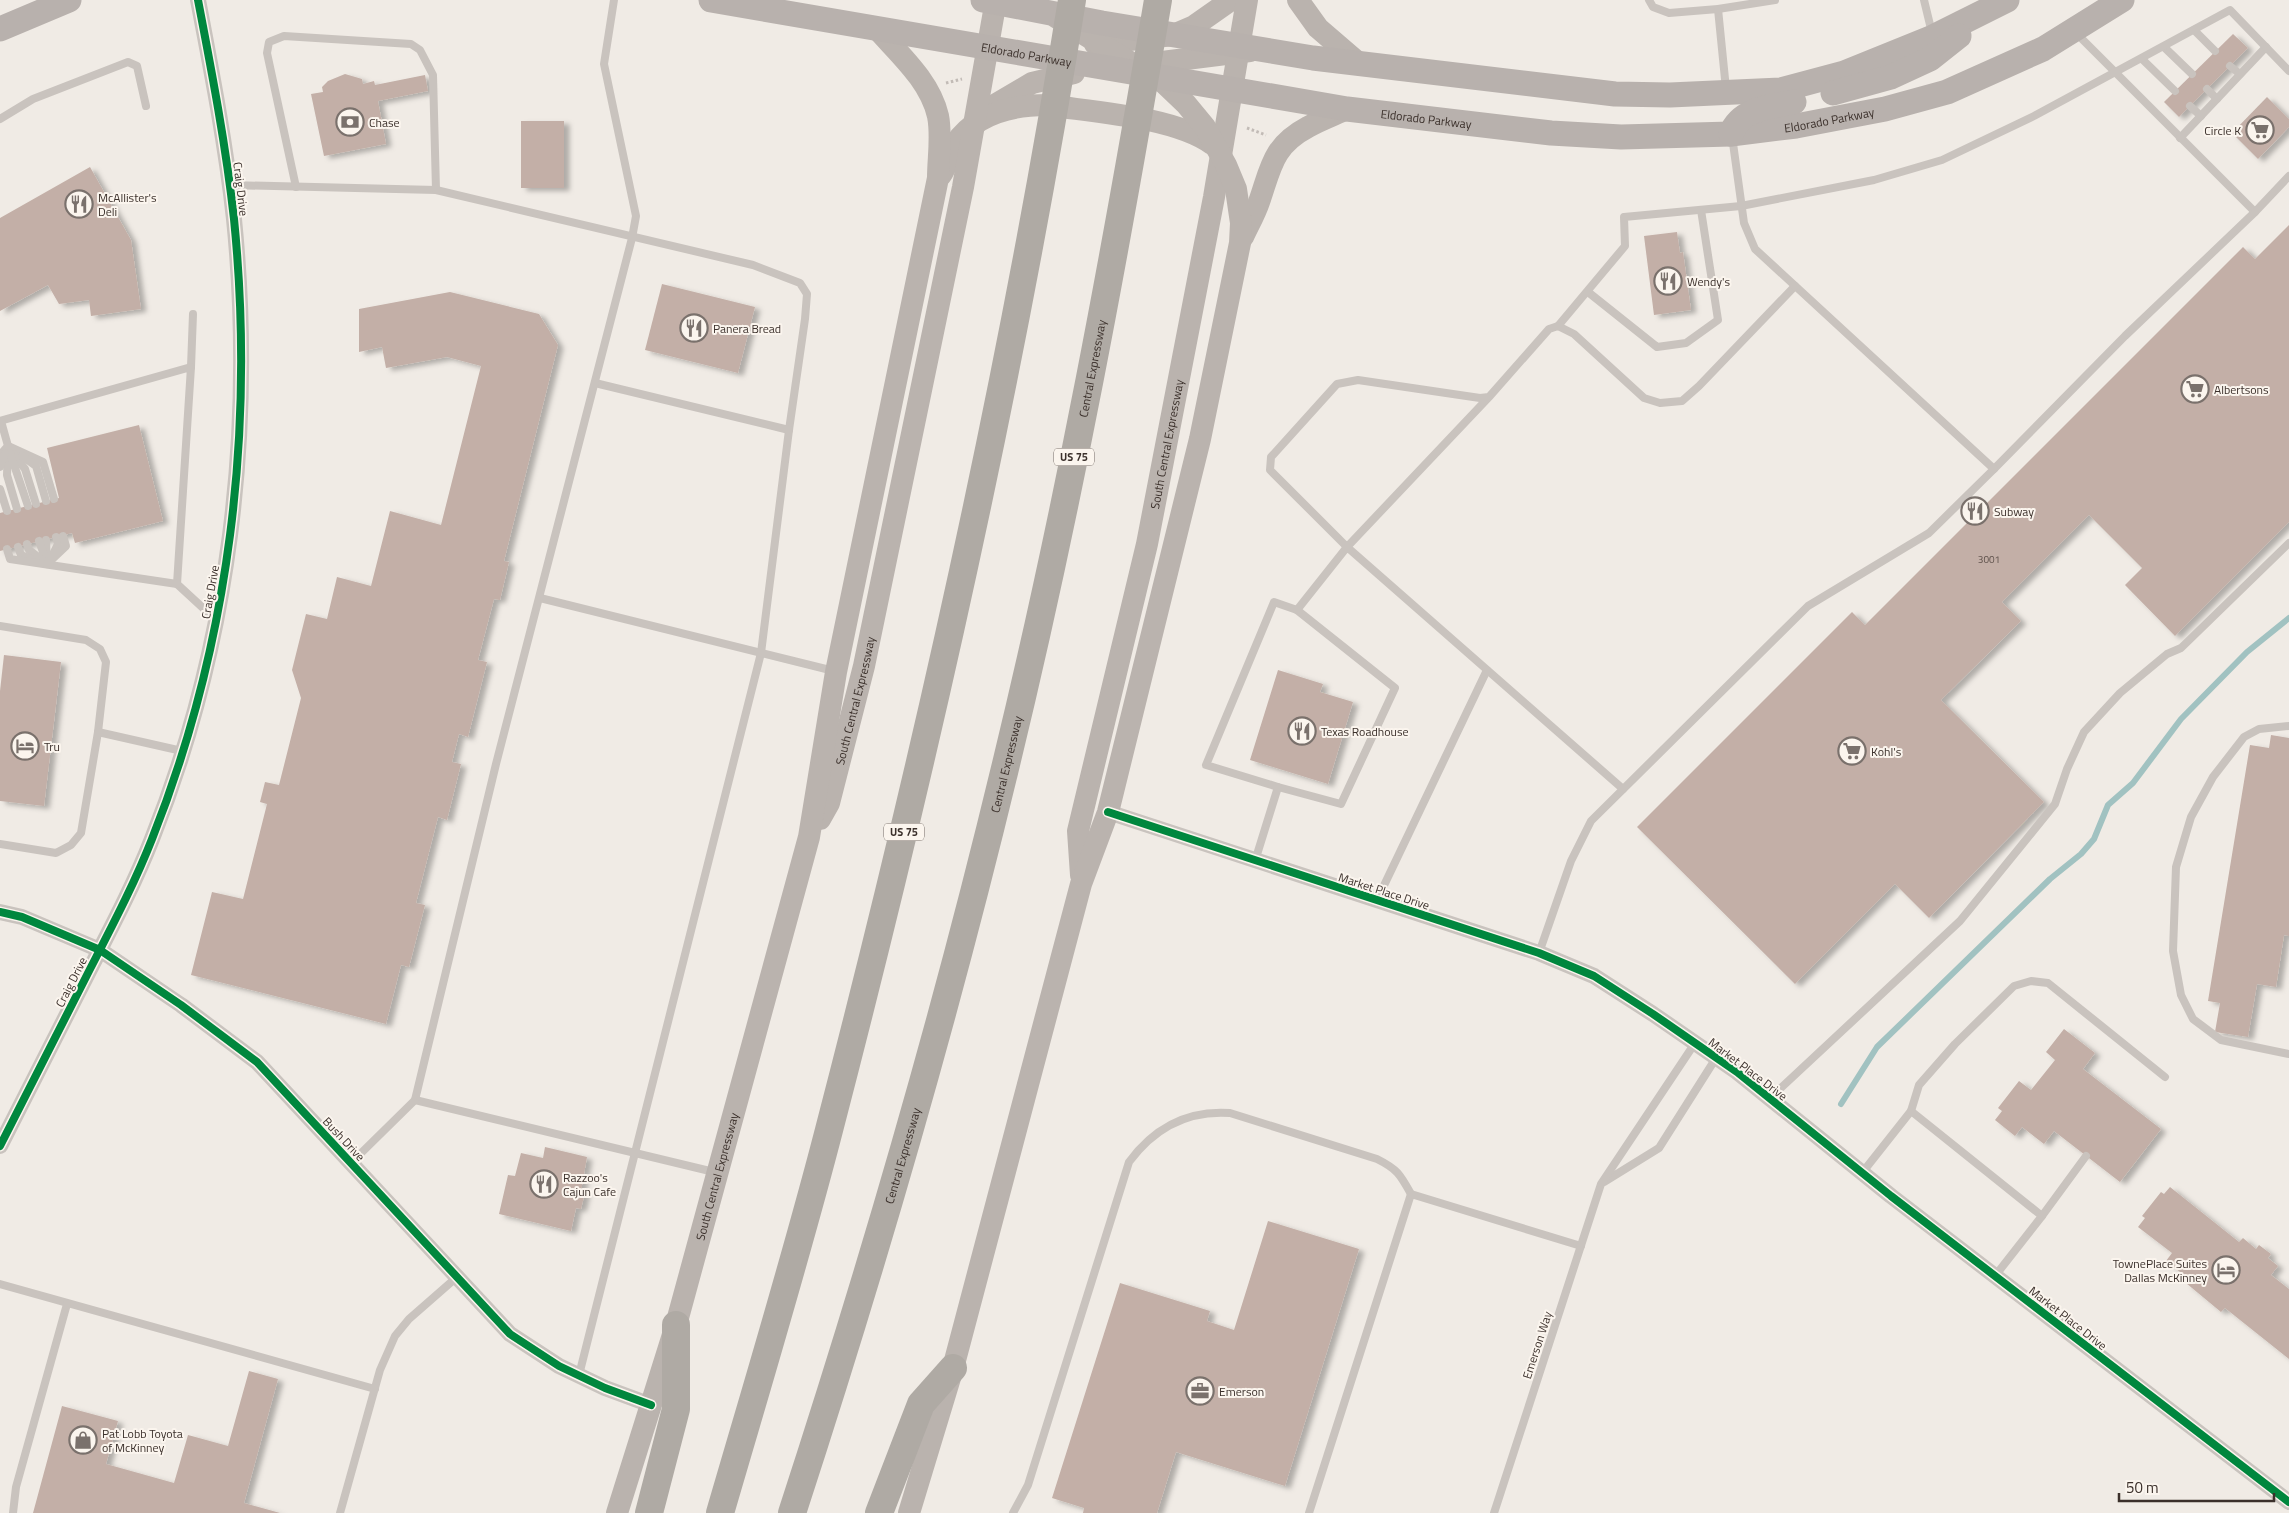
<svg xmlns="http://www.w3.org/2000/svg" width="2289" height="1513" font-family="'Titillium Web',sans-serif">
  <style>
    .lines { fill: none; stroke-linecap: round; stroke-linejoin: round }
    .stream { stroke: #a1c2c1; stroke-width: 6 }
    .building { fill: #c3afa7; filter: url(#shadow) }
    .path { stroke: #c2bbb6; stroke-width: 3; stroke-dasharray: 2.5 2.5; stroke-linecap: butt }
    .lane { stroke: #c9c3be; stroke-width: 8 }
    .street { stroke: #c9c3be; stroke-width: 16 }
    .secondary { stroke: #bab3ae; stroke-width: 22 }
    .primary { stroke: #b8b1ad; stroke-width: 25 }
    .highway { stroke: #afaaa4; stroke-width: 28 }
    .cycleway-casing { stroke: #fbf5ee; stroke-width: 11 }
    .cycleway { stroke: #00873e; stroke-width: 8 }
    .labels { text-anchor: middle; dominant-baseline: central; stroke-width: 4; stroke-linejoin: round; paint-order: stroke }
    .number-label { font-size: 10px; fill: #5d504a }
    .shield { fill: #fbf5ee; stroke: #756b66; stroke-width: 1 }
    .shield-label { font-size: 11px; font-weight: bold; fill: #3b302b }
    .street-label { font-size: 12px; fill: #3b302b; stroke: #fbf5ee }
    .poi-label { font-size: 12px; fill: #3b302b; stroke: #fbf5ee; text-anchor: start }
  </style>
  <defs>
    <filter id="shadow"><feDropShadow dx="5.5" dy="3" stdDeviation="2.5" flood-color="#0004"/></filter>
  </defs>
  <rect width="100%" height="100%" fill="#f0ebe5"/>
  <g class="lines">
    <path class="stream" d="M1841,1104L1877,1047L2050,879L2081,854L2094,839L2108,805L2133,783L2181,719L2247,652L2289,618"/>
  </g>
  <g class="building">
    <path d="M2233,34L2248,48L2179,117L2164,102Z"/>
    <path d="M345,74L362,79L363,84L374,81L375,85L425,75L428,91L378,101L386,144L324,156L311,94L323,92L322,87L328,81Z"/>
    <path d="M2267,97L2289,119V127L2258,159L2232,133Z"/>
    <rect x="521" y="121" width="43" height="67"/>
    <path d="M90,167L131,240L141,309L91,316L89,300L59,304L48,285L0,311V218Z"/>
    <path d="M2289,225V522L2175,636L2125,585L2142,568L2089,515L2002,602L2021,621L1941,700L2044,802L1929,918L1895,884L1795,984L1637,827L1852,612L1865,625L2243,247L2255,259Z"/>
    <path d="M1677,232L1680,253L1683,252L1691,310L1654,315L1644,236Z"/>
    <path d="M662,284L755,307L738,373L645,350Z"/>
    <path d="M450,292L539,314L558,345L504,561L509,562L500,600L494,599L478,660L487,662L468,737L459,734L452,762L461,764L447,820L438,817L416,903L425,905L409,967L401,965L386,1024L191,975L212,892L243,899L267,804L260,802L265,782L279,785L301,698L292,670L306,614L327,619L337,577L371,586L390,511L441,525L481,366L447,357L386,368L382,347L359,352V309Z"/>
    <path d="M139,425L163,521L75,543L72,533L0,551V513L59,498L47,448Z"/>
    <path d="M4,655L61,662L44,806L0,801V691Z"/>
    <path d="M1278,670L1323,684L1320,692L1353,702L1328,784L1250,760Z"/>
    <path d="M2271,735L2289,738V936L2284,935L2276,987L2257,984L2248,1037L2215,1032L2220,1003L2208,1001L2250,745L2269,748Z"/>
    <path d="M2064,1029L2095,1053L2083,1069L2161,1129L2120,1182L2054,1131L2044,1144L2022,1127L2015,1136L1995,1120L2002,1111L1998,1108L2019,1081L2031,1090L2055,1060L2046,1052Z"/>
    <path d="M545,1147L587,1157L581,1191L585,1192L581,1209L576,1208L571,1231L499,1214L508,1175L515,1176L521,1153L543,1158Z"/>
    <path d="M2170,1187L2239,1242L2243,1238L2256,1249L2259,1245L2271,1254L2268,1258L2278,1266L2271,1275L2289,1289V1359L2225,1308L2221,1312L2186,1283L2189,1279L2166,1261L2172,1253L2138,1227L2145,1218L2142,1216L2161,1192L2164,1194Z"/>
    <path d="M1268,1221L1359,1249L1285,1486L1176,1452L1157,1513H1083L1084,1508L1052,1498L1120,1283L1210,1311L1207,1321L1234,1330Z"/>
    <path d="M249,1371L278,1379L244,1503L280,1513H33L62,1406L118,1421L106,1464L174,1483L188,1435L228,1446Z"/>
  </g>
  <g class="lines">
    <g class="path">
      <path d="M946,83L962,79"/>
      <path d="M1247,128L1266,135"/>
    </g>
    <g class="lane">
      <path d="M1649,0L1653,7L1669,13L1718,9L1775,0"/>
      <path d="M1924,0L1932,33"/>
      <path d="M1718,9L1726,89"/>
      <path d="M2194,30L2215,51"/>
      <path d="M2076,33L2255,212"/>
      <path d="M2164,47L2192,74"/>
      <path d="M2142,59L2175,91"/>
      <path d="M2230,66L2240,74"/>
      <path d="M2207,89L2217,99"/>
      <path d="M2190,106L2201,116"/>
      <path d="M0,119L33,99L128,62L137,66L146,106"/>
      <path d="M2180,138L2266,47"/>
      <path d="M229,185L436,190L753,265L800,283L807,294L805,319L789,430L761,653L579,1375"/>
      <path d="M296,187L267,53L269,42L284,36L411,44L420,50L433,75L436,190"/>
      <path d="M1588,292L1657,347L1686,343L1718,320L1701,210"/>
      <path d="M1558,326L1625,246L1624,217L1741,206L1874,180L1942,160L2034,116L2230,10L2289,71"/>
      <path d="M191,367L193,314"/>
      <path d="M595,383L789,430"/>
      <path d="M1489,397L1347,547L1270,470L1271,457L1337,384L1358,380L1480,398L1489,397L1549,329L1558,326L1574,334L1644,398L1660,403L1682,401L1699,386L1795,286"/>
      <path d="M0,421L191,367L177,584L215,619"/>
      <path d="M8,446L43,462L54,499"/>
      <path d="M8,446L7,475L17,509"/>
      <path d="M9,448L25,469L36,504"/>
      <path d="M10,453L28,506"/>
      <path d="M0,455L8,446L1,421"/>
      <path d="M22,456L36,466L46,501"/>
      <path d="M0,467L5,453"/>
      <path d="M1994,469L2125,336L2255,212L2289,176"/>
      <path d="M0,489L7,511"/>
      <path d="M46,540L47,562"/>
      <path d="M39,541L46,560"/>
      <path d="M27,544L29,550L46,563"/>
      <path d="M18,547L21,555L31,559"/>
      <path d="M7,549L10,559L177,584"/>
      <path d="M51,558L58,544L56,537"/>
      <path d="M47,564L66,546L63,536"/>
      <path d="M540,598L834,671"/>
      <path d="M0,626L86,640L100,649L106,662L98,732"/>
      <path d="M2289,726L2259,729L2244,737L2213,777L2191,817L2176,867L2173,951L2181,995L2193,1019L2221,1040L2289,1054"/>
      <path d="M1278,787L1341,804L1395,688L1297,610"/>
      <path d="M0,844L56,853L71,845L81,833L98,732L182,751"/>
      <path d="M1255,861L1278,787L1206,765L1274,602L1297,610L1347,547L1623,789"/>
      <path d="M1377,900L1487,670"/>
      <path d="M1539,953L1571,861L1591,821L1808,606L1929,533L1994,469L1755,249L1744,223L1732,136"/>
      <path d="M1769,1099L1960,921L2055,804L2067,769L2084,732L2120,693L2167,654L2181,648L2289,543"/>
      <path d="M415,1100L714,1172"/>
      <path d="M1911,1111L1919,1085L1955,1044L2014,986L2031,981L2048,983L2165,1077"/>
      <path d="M351,1163L415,1100L496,764L632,238L636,216L604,64L614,0"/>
      <path d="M1862,1173L1911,1111L2042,1216L1995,1276"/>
      <path d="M1604,1182L1659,1148L1716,1058"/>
      <path d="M2042,1216L2086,1156"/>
      <path d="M0,1284L375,1389"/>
      <path d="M13,1513L16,1487L67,1304"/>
      <path d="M340,1513L380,1370L395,1336L409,1319L457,1277"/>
      <path d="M1013,1513L1028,1485L1129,1162C1154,1128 1187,1110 1230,1113L1377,1159C1397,1169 1400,1174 1411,1194"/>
      <path d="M1309,1513L1411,1194L1581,1246"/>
      <path d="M1494,1513L1601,1184L1695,1043"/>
    </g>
    <g class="street">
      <path d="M1108,812L1539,953L1594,976L1653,1014L1737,1072L1891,1196L2289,1502"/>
      <path d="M0,912L22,917L100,950L181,1005L257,1062L510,1334L559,1366L605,1388L651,1405"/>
      <path d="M0,1146C29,1089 58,1032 87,975C110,930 134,885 152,839C230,643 255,429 234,219C226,146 212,73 198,0"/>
    </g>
    <g class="secondary">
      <path d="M1298,0L1318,28L1361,65"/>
      <path d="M1095,44L1173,35L1194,26L1231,0"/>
      <path d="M1130,66L1250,51"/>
      <path d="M993,106L1032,83L1074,73"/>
      <path d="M941,175C948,165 949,154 955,144C976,113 1013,105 1047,105C1094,112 1174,117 1212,144"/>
      <path d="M1243,237C1248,226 1255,214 1259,202C1271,168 1272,146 1308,127C1320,120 1334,115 1347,109"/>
      <path id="s1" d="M820,819L829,803L864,666L963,187L996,0"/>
      <path id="s2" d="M1081,875L1078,831L1147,544L1214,197L1247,0"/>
      <path id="s3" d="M617,1513L676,1325L809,837L836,672L938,178C938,158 942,136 938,116C930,81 900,55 877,29"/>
      <path d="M909,1513L953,1368L1081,884L1108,812L1200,439L1240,243L1241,223L1236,189L1226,165L1205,127L1186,104L1164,83L1056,17"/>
    </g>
    <g class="primary">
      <path id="s4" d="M711,0L1347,109L1551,133L1621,137L1731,134L1796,126L1885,109L1947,92L2043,49L2122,0"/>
      <path d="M983,0L1102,23L1313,58L1615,94L1670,95L1781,90L1844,73L1933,37L2007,0"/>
      <path d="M0,29L69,0"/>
      <path d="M1833,93L1891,77L1930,59L1959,36"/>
      <path d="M1731,134C1739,109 1772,106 1794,102"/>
    </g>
    <g class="highway">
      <path d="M649,1513L676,1409V1325"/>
      <path d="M720,1513C757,1386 796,1258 829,1130C926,757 1011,381 1072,0"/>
      <path id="s5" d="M792,1513C873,1265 946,1014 1007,760C1068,509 1115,255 1158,0"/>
      <path d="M879,1513L921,1404L953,1368"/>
    </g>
    <g class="cycleway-casing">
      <g id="cycleway">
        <path d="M1108,812L1539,953L1594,976L1653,1014L1737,1072L1891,1196L2289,1502"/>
        <path d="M0,912L22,917L100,950L181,1005L257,1062L510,1334L559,1366L605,1388L651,1405"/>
        <path d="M0,1146C29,1089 58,1032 87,975C110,930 134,885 152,839C230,643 255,429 234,219C226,146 212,73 198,0"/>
      </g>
    </g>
    <use href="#cycleway" class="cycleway"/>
  </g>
  <defs>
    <g id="bank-ring" transform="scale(1.4375)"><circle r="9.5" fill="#fbf5ee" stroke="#7a716c" stroke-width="1.5"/><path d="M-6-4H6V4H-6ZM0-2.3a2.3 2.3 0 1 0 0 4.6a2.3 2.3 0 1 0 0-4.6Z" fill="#7a716c"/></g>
    <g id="supermarket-ring" transform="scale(1.4375)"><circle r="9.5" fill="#fbf5ee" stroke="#7a716c" stroke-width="1.5"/><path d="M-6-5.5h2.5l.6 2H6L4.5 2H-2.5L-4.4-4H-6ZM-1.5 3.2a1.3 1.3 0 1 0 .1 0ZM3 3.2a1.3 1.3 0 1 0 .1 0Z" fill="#7a716c"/></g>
    <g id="restaurant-ring" transform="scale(1.4375)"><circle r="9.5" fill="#fbf5ee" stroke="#7a716c" stroke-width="1.5"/><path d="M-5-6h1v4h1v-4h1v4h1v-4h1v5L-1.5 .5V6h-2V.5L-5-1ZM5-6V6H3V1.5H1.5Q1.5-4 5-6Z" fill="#7a716c"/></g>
    <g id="hotel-ring" transform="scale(1.4375)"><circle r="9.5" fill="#fbf5ee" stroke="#7a716c" stroke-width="1.5"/><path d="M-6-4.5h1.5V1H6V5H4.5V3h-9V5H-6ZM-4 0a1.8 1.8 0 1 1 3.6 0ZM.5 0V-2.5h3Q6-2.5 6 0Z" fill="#7a716c"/></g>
    <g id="office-ring" transform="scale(1.4375)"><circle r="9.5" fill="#fbf5ee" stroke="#7a716c" stroke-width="1.5"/><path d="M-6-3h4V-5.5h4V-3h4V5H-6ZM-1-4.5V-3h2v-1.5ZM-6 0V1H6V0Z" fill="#7a716c"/></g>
    <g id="shop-ring" transform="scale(1.4375)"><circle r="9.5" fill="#fbf5ee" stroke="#7a716c" stroke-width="1.5"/><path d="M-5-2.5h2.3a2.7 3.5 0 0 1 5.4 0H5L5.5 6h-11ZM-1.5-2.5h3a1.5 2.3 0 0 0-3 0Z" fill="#7a716c"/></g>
  </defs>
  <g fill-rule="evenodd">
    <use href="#bank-ring" x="350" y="122"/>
    <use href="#supermarket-ring" x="2260" y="130"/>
    <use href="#restaurant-ring" x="79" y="204"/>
    <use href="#restaurant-ring" x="1668" y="281"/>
    <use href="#restaurant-ring" x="694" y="328"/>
    <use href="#supermarket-ring" x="2195" y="389"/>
    <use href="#restaurant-ring" x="1975" y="511"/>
    <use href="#restaurant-ring" x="1302" y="731"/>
    <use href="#hotel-ring" x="25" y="746"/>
    <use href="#supermarket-ring" x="1852" y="751"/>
    <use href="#restaurant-ring" x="544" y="1184"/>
    <use href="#hotel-ring" x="2226" y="1270"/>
    <use href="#office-ring" x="1200" y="1391"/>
    <use href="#shop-ring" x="83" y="1440"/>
  </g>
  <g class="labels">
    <g class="number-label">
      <text x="1989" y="559">3001</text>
    </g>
    <g class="shield">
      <rect x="1054" y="448.5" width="40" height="17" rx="4"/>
      <rect x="884" y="823.5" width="40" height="17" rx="4"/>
    </g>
    <g class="shield-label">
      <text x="1074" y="457">US 75</text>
      <text x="904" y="832">US 75</text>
    </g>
    <g class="street-label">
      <text stroke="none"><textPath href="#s4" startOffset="320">Eldorado Parkway</textPath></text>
      <text stroke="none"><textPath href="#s4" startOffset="725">Eldorado Parkway</textPath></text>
      <text stroke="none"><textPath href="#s4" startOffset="1130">Eldorado Parkway</textPath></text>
      <text transform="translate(241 189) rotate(83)">Craig Drive</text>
      <text stroke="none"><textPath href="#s5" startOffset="1184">Central Expressway</textPath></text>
      <text stroke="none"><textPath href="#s2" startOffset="441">South Central Expressway</textPath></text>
      <text transform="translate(210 592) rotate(-80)">Craig Drive</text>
      <text stroke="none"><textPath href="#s1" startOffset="124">South Central Expressway</textPath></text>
      <text stroke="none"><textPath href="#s5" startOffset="779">Central Expressway</textPath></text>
      <text transform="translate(1384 891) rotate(18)">Market Place Drive</text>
      <text transform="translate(71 982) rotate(-63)">Craig Drive</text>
      <text transform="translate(1748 1069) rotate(37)">Market Place Drive</text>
      <text transform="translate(344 1139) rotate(47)">Bush Drive</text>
      <text stroke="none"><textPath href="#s5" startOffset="374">Central Expressway</textPath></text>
      <text stroke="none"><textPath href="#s3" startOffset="351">South Central Expressway</textPath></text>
      <text transform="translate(2068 1318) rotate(38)">Market Place Drive</text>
      <text transform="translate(1537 1345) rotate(-72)">Emerson Way</text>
    </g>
    <g class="poi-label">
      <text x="369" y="122">Chase</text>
      <text x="2241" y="130" text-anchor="end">Circle K</text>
      <text x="98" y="197">McAllister's<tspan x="98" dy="14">Deli</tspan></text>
      <text x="1687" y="281">Wendy's</text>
      <text x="713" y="328">Panera Bread</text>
      <text x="2214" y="389">Albertsons</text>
      <text x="1994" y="511">Subway</text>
      <text x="1321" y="731">Texas Roadhouse</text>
      <text x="44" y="746">Tru</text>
      <text x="1871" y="751">Kohl's</text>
      <text x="563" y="1177">Razzoo's<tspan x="563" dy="14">Cajun Cafe</tspan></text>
      <text x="2207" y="1263" text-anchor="end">TownePlace Suites<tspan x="2207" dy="14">Dallas McKinney</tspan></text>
      <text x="1219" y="1391">Emerson</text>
      <text x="102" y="1433">Pat Lobb Toyota<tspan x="102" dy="14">of McKinney</tspan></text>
    </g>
  </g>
  <path d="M2119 1493v8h155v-8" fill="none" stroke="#3b302b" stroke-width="2.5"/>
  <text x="2126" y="1493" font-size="15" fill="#3b302b" stroke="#fbf5ee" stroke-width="4" paint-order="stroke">50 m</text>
</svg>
